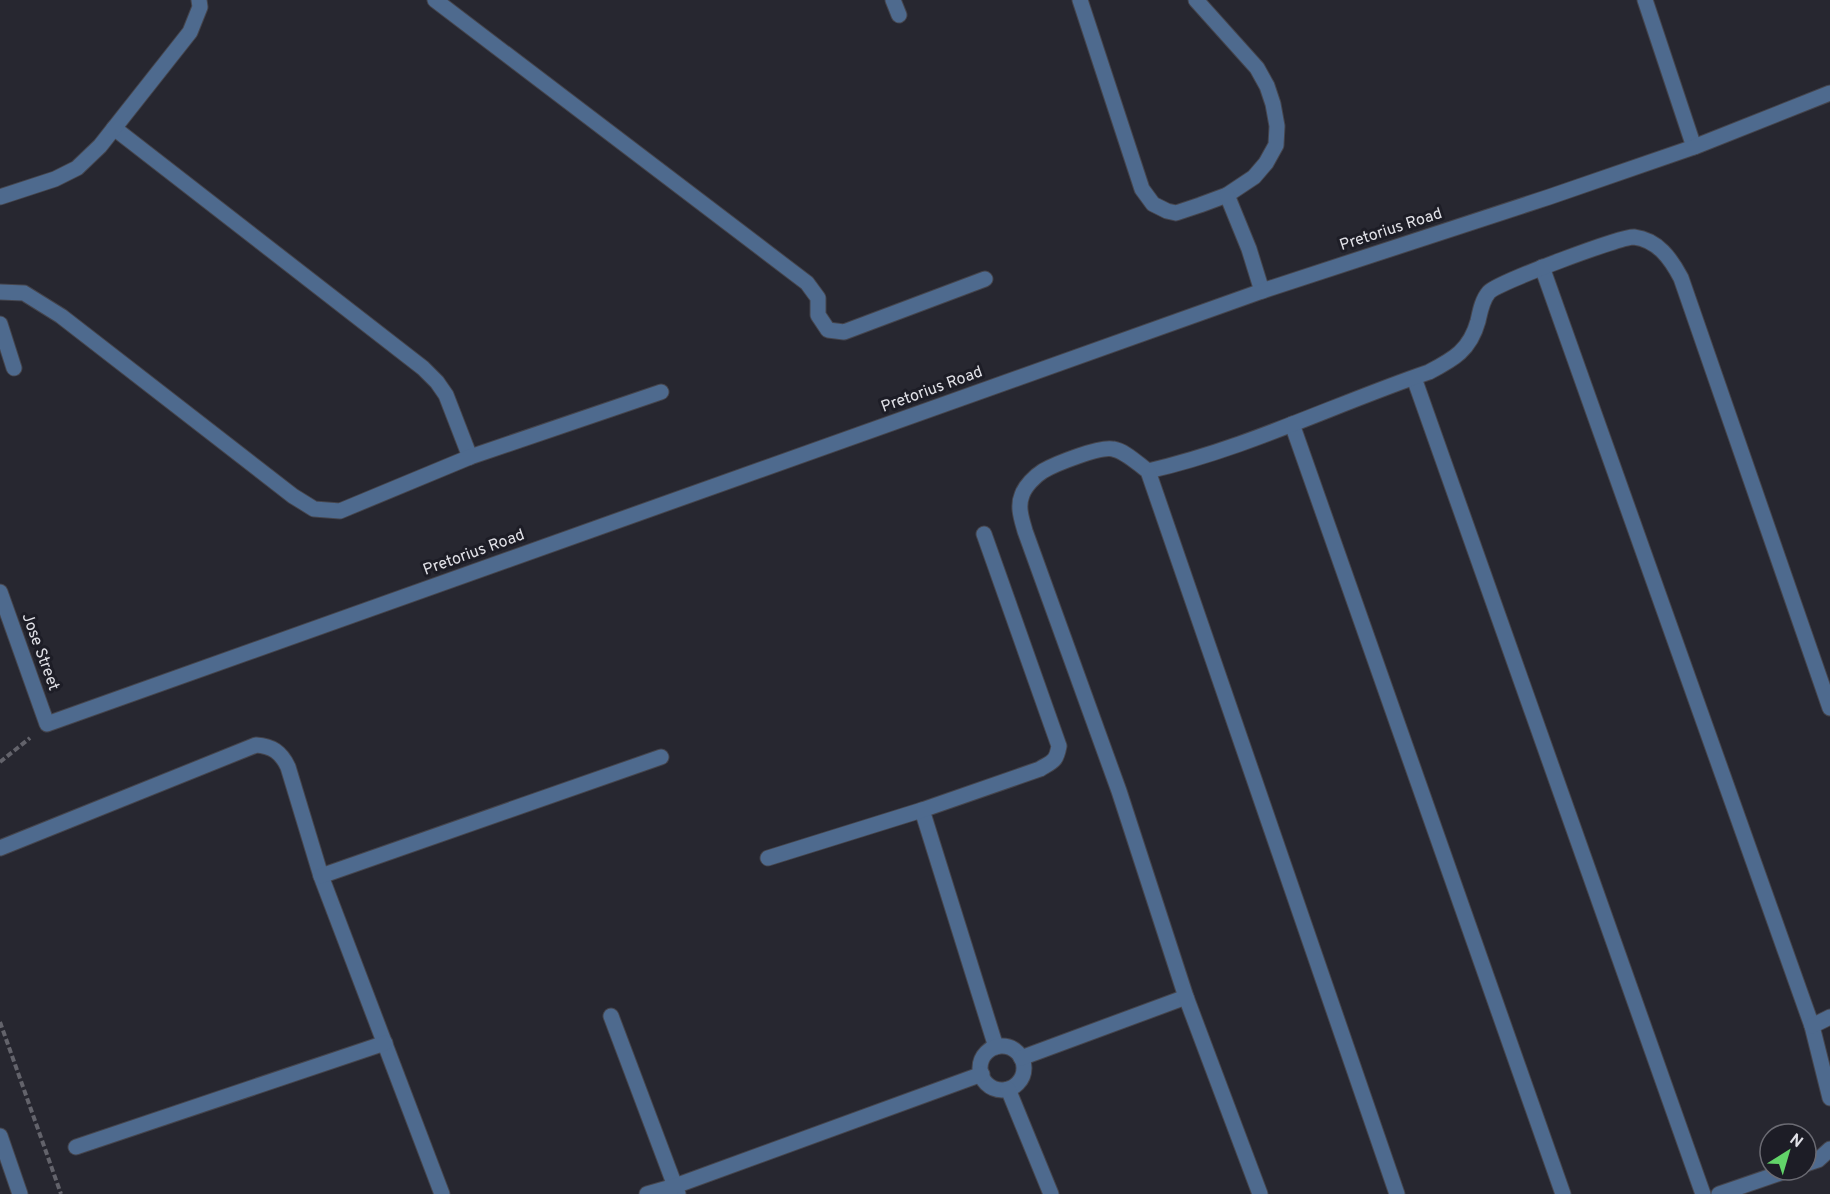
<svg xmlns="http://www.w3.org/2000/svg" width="1830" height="1194" font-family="Overpass,sans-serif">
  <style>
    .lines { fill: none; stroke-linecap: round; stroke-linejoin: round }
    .service-casing { stroke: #45454d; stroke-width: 17 }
    .minor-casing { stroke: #45454d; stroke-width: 17 }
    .tertiary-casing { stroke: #45454d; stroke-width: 17 }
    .path { stroke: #63636b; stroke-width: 4; stroke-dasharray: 6 3; stroke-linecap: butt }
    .service { stroke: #4e6a8e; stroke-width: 15 }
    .minor { stroke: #4e6a8e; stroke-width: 15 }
    .tertiary { stroke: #4e6a8e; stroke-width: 15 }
    .labels { text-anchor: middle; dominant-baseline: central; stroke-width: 6; stroke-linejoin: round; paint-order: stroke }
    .street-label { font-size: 16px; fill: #e1e1e7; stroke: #1d1d26 }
  </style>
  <rect width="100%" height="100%" fill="#272730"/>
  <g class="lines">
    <g class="service-casing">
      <path id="service" d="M1645,0L1694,147"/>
    </g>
    <g class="minor-casing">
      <g id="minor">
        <path d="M435,0L807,283L818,298V315L828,330L844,332L985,279"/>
        <path d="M893,0L899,15"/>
        <path d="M1080,0L1142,189L1153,204L1167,211L1176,213L1200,205L1227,195L1254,177L1266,163L1276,145L1277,126L1273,104L1267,86L1257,68L1196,0"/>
        <path d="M114,128L423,368L437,382L446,395L470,457"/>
        <path d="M1227,195L1249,249L1262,291"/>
        <path d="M0,197L55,179L77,168L100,146L190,32L200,7L199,0"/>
        <path d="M1542,267L1812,1026L1830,1098"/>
        <path d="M0,292L24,293L61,316L293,496L314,509L340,511L470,457L661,392"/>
        <path d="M0,324L14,368"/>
        <path d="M1414,378L1703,1194"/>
        <path d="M1292,424L1563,1194"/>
        <path d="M1148,471C1245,449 1335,404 1429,372C1454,359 1470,350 1478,321C1480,312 1482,300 1489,292C1499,282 1622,236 1634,237C1658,240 1671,259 1681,278L1830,708"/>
        <path d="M0,592L47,724L1262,291L1549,197L1694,147L1830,93"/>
        <path d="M922,810L996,1047"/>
        <path d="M0,848L256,745C272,746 281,752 288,767L321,876L442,1194"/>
        <path d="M768,858L922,810L1040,769C1053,761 1056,762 1059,746L984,534"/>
        <path d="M321,876L661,757"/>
        <path d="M611,1016L678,1194"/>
        <path d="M1812,1026L1830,1017"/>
        <circle cx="1002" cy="1068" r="22"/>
        <path d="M1021,1058L1186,997"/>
        <path d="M1008,1089L1051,1194"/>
        <path d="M76,1147L385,1043"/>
        <path d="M1806,1164L1818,1160L1830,1149"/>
        <path d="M647,1194L675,1186L982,1074"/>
        <path d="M1260,1194L1186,997L1119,791L1025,531C1022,520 1017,507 1022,495C1025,486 1035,476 1043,471C1055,464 1100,446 1113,449C1125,451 1137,463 1148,471L1397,1194"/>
        <path d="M1719,1194L1789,1170"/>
      </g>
    </g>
    <g class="tertiary-casing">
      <path id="tertiary" d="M0,1136L20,1194"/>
    </g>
    <g class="path">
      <path d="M0,762L30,738"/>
      <path d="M0,1022L61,1194"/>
    </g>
    <use href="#service" class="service"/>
    <use href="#minor" class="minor"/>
    <use href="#tertiary" class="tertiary"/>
  </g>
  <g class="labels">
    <g class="street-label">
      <text transform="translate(1391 230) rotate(-18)">Pretorius Road</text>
      <text transform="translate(932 390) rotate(-20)">Pretorius Road</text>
      <text transform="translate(474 553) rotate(-20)">Pretorius Road</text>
      <text transform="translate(40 652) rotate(70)">Jose Street</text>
    </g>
  </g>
  <g transform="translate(1788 1152) rotate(37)"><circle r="28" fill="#1d1d26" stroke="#6b6b73" stroke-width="1.5"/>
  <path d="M0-4.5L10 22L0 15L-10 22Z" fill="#62d469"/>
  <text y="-9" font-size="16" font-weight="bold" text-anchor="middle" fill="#e1e1e7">N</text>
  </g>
</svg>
